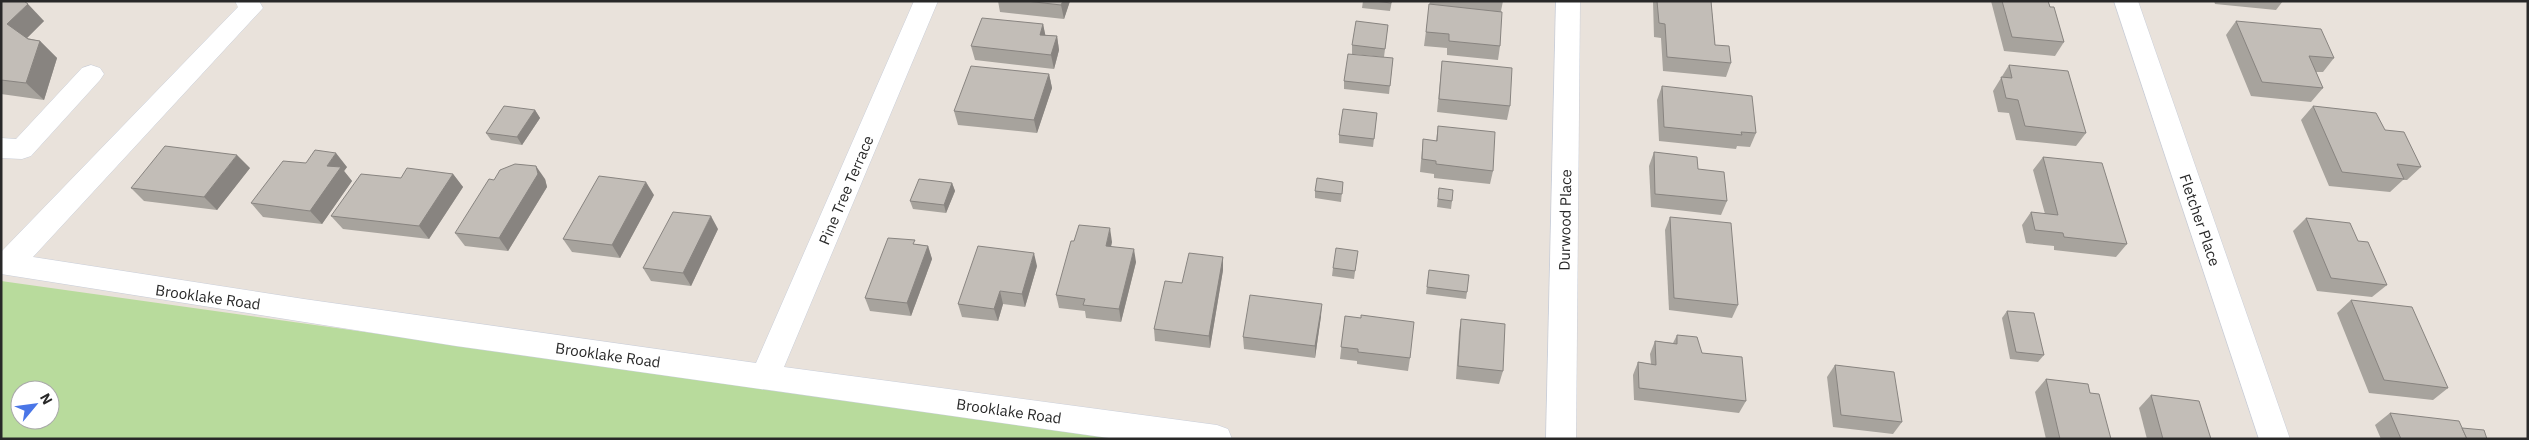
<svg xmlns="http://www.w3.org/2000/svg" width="2529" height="440" font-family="'IBM Plex Sans',sans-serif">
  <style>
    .green { fill: #b8db9c; fill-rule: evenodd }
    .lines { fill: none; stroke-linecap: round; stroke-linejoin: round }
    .minor-casing { stroke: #c9ced9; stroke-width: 1 }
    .minor { fill: #fff; fill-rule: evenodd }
    .wall { fill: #a7a39d }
    .shaded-wall { fill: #888480 }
    .building { fill: #c2bdb7; stroke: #888480 }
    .labels { text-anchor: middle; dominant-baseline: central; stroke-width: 4; stroke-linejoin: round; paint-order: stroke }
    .street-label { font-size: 15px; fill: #282828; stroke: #fff }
  </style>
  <rect width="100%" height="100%" fill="#e9e2db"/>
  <path class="green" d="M1,281L1130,439H1ZM20,390H50V420H20Z"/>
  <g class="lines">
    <g class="minor-casing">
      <g id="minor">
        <path d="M235,1H259L263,8L33,257L304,299L756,363L914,1H938L784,367L1217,425L1228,429L1232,439H1116L456,346L1,274V252L238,7Z"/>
        <path d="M1556,1H1580L1576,439H1546Z"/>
        <path d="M2114,1H2138L2290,439H2259Z"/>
        <path d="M91,65L100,68L104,74L100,80L31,156L22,159L1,158V138L16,139L82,68Z"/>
      </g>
    </g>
    <use href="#minor" class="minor"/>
  </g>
  <g class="wall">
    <path d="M1,1L44,21L27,38L40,41L57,58L44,100L1,94Z"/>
    <path d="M998,1H1070L1064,19L1000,12Z"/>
    <path d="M1363,1H1392L1390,11L1362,8Z"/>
    <path d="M1430,1H1503L1501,11L1500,46L1498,60L1447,55V48L1424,46Z"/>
    <path d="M1653,1H1711L1715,45L1731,63L1726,77L1663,71L1661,38L1654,37Z"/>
    <path d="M1991,1H2048L2064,42L2055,56L2004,51Z"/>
    <path d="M2214,1H2283L2276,10L2215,4Z"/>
    <path d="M2236,21L2334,58L2323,72H2316L2323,88L2311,102L2251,96L2226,35Z"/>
    <path d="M1043,24L1045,35L1057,36L1059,50L1054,69L975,60L971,46Z"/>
    <path d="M1388,25L1384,57L1352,54V45Z"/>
    <path d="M1393,58L1389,94L1344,89V81Z"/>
    <path d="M1442,61L1510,106L1507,120L1437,112Z"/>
    <path d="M2009,65L2086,133L2076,146L2016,140L2009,113L1998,112L1993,91Z"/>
    <path d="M1049,74L1052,88L1037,133L958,125L954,111Z"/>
    <path d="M1662,86L1756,133L1750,147L1737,146L1736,149L1659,141L1657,100Z"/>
    <path d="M2313,106L2385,130L2421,167L2407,180H2403L2390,192L2329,186L2301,120Z"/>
    <path d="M535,110L540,118L522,145L491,140L486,133Z"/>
    <path d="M1377,113L1373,147L1339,143V135Z"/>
    <path d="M1438,126L1493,171L1490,184L1434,178V174L1420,172L1423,139L1436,141Z"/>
    <path d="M1654,152L1698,169L1727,201L1721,215L1651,207L1649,166Z"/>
    <path d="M2043,157L2127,244L2116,257L2054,250V246L2026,243L2022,225L2031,212L2045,214L2033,170Z"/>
    <path d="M306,163L347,167L344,171L352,181L322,224L263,217L251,203Z"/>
    <path d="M250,168L217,210L144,201L131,188Z"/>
    <path d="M453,174L463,187L429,239L343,229L331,216L401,178Z"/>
    <path d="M545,179L547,187L508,251L465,246L455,233Z"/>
    <path d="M1343,182L1341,202L1315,198V191Z"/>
    <path d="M952,183L955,191L946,213L913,209L910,201Z"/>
    <path d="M1439,188L1452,201L1451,209L1437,207Z"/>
    <path d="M654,195L620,258L572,252L563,239Z"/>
    <path d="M1670,217L1738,305L1732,318L1669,310L1665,230Z"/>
    <path d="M2306,218L2387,285L2372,297L2317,291L2293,231Z"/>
    <path d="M718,229L691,286L651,281L643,268Z"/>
    <path d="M1074,241L1112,242L1111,246L1136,262L1121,322L1086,318L1085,311L1059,308L1056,295Z"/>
    <path d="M916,244L928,246L932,259L911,316L870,311L865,298Z"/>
    <path d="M1223,257V270L1210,348L1155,341L1154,329L1182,283Z"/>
    <path d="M1357,258L1354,279L1332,276L1333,268Z"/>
    <path d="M1037,266L1025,307L1003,304L998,321L962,317L958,304Z"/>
    <path d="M1429,270L1467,292L1466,299L1426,294Z"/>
    <path d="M2351,300L2448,388L2433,400L2369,393L2337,313Z"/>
    <path d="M2007,311L2044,355L2038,362L2010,359L2002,318Z"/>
    <path d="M1321,316L1315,358L1244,349L1243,337Z"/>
    <path d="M1345,316L1410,358L1408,371L1357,364V361L1340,359Z"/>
    <path d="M1461,319L1503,371L1499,384L1456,379L1459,332Z"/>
    <path d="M1677,335L1702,353L1746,401L1739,413L1634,400L1633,375L1638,362L1651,364L1650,354L1655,341L1673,343Z"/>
    <path d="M1835,365L1902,422L1893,434L1833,427L1827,377Z"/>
    <path d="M2046,379L2090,393L2111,439H2046L2035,392Z"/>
    <path d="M2151,395L2211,439H2147L2139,408Z"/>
    <path d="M2390,413L2462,428L2487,439H2381L2375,425Z"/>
  </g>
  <g class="shaded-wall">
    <path d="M1063,1H1070L1064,19L1061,5Z"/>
    <path d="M28,4L44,21L24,41L7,24Z"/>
    <path d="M1043,24L1046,38L1040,35Z"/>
    <path d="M1057,36L1059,50L1054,69L1051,55Z"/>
    <path d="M40,41L57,58L44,100L26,83Z"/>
    <path d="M1049,74L1052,88L1037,133L1034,120Z"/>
    <path d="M535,110L540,118L522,145L517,137Z"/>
    <path d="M336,153L347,167L344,171L352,181L322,224L310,211L327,166Z"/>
    <path d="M237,155L250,168L217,210L204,197Z"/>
    <path d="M536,166L545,179L547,187L508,251L499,238Z"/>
    <path d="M453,174L463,187L429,239L419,226Z"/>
    <path d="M646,182L654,195L620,258L612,245Z"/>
    <path d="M952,183L955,191L946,213L944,205Z"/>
    <path d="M711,216L718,229L691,286L683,273Z"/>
    <path d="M1110,228L1112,242L1108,259L1106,246Z"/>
    <path d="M928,246L932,259L911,316L907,303Z"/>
    <path d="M1134,249L1136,262L1121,322L1119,309Z"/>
    <path d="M1034,253L1037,266L1025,307L1022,294Z"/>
    <path d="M1223,257V270L1210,348L1209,336Z"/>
    <path d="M1000,291L1003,304L998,321L994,309Z"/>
    <path d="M1322,304L1321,316L1315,358V346Z"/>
  </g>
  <g class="building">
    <path d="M1,1H24L28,4L7,24L28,39L40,41L26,83L1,80Z"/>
    <path d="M1026,1H1063L1061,5Z"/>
    <path d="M1374,1H1391V3Z"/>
    <path d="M1657,1H1711L1715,45L1729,46L1731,63L1667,57L1665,24L1659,23Z"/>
    <path d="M2002,1H2048L2050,7H2054L2064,42L2012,37Z"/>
    <path d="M1429,4L1502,12L1500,46L1449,41V34L1426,32Z"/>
    <path d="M982,18L1043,24L1040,35L1057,36L1051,55L971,46Z"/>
    <path d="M1356,21L1388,25L1385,49L1352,45Z"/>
    <path d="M2236,21L2321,29L2334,58L2309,56L2323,88L2262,82Z"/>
    <path d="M1348,54L1393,58L1390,86L1344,81Z"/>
    <path d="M1442,61L1512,68L1510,106L1439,99Z"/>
    <path d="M2009,65L2068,71L2086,133L2025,126L2018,100L2006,98L2001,77L2012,78Z"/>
    <path d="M971,66L1049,74L1034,120L954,111Z"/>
    <path d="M1662,86L1752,96L1756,133L1741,132L1742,135L1664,127Z"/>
    <path d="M504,106L535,110L517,137L486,133Z"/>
    <path d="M2313,106L2376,113L2385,130L2404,132L2421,167L2397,164L2404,179L2342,172Z"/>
    <path d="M1343,109L1377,113L1374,139L1339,135Z"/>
    <path d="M1438,126L1495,132L1493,171L1436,164V161L1422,159L1423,139L1437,141Z"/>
    <path d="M165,146L237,155L204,197L131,188Z"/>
    <path d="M315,150L336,153L327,166L341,167L310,211L251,203L283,161L306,163Z"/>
    <path d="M1654,152L1697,157L1698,169L1724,172L1727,201L1655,194Z"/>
    <path d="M2043,157L2102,163L2127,244L2064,237L2063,233L2035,230L2031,212L2058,215Z"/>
    <path d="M515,164L536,166L538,174L499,238L455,233L489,179L494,180L500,170Z"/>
    <path d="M407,168L453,174L419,226L331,216L361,174L401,178Z"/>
    <path d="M599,176L646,182L612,245L563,239Z"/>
    <path d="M1317,178L1343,182L1342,194L1315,191Z"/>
    <path d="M919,179L952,183L944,205L910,201Z"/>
    <path d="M1439,188L1453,190L1452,201L1438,199Z"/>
    <path d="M673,212L711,216L683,273L643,268Z"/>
    <path d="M1670,217L1731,223L1738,305L1674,298Z"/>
    <path d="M2306,218L2350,223L2358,241L2368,242L2387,285L2331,278Z"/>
    <path d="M1079,225L1110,228L1106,246L1134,249L1119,309L1083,305L1085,299L1056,295L1071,241H1074Z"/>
    <path d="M888,238L915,240L913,244L928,246L907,303L865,298Z"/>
    <path d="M978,246L1034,253L1022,294L1000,291L994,309L958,304Z"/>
    <path d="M1336,248L1358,251L1355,271L1333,268Z"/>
    <path d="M1189,253L1223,257L1209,336L1154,329L1165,281L1182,283Z"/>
    <path d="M1429,270L1469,275L1467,292L1427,287Z"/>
    <path d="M1250,295L1322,304L1315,346L1243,337Z"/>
    <path d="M2351,300L2412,307L2448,388L2384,380Z"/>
    <path d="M2007,311L2034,313L2044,355L2016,352Z"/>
    <path d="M1361,315L1414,322L1410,358L1358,352V349L1341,347L1345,316L1361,318Z"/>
    <path d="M1461,319L1505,324L1503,371L1458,366Z"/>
    <path d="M1677,335L1697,337L1702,353L1742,357L1746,401L1639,388L1638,362L1656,365L1655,341L1677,344Z"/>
    <path d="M1835,365L1894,372L1902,422L1841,415Z"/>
    <path d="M2046,379L2088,384L2090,393L2099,394L2111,439H2060Z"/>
    <path d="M2151,395L2199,401L2211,439H2163Z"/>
    <path d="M2390,413L2459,421L2467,439H2401Z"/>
    <path d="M2462,428L2484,430L2487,439H2467Z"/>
  </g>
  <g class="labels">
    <g class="street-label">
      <text transform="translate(846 190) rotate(-67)">Pine Tree Terrace</text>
      <text transform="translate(1565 220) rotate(-89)">Durwood Place</text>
      <text transform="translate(2200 220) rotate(71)">Fletcher Place</text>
      <text transform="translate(208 297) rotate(8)">Brooklake Road</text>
      <text transform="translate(608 355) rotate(8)">Brooklake Road</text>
      <text transform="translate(1009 411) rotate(8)">Brooklake Road</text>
    </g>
  </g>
  <rect width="2529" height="440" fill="none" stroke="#282828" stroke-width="5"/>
  <g transform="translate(35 405) rotate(61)"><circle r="24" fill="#ffffff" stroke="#a9a9a9"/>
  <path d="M0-4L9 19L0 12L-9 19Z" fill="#4a76e7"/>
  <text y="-8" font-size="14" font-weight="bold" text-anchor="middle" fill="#282828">N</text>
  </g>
</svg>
